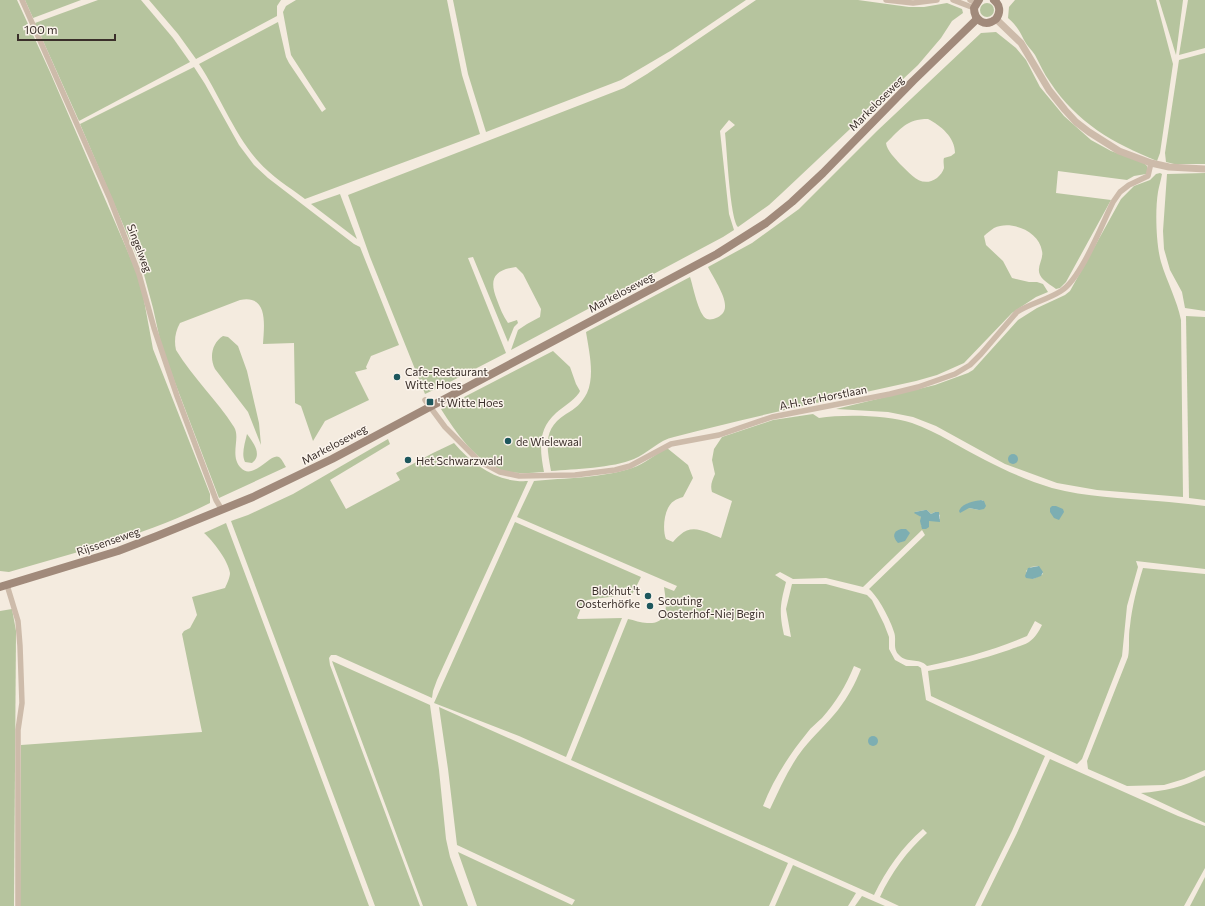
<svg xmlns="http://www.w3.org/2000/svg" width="1205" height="906" font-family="Commissioner,sans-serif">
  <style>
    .green { fill: #b6c49e; fill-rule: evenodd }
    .water { fill: #7daeb2 }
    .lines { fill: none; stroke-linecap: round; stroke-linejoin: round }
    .minor { stroke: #cdbbaa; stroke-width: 5.5 }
    .tertiary { stroke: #cdbbaa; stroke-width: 7 }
    .secondary { stroke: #a18a7b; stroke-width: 8 }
    .poi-dot { fill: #1d575d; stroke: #fbf4ec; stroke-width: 1.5 }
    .labels { text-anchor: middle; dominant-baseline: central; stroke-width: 3; stroke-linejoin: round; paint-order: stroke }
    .street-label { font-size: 11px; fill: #3a2f2a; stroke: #fbf4ec }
    .poi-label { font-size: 11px; fill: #3a2f2a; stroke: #fbf4ec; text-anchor: start }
  </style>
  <rect width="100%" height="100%" fill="#f4ebdf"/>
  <g class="green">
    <path d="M0,0H17L50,72L137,273L143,295L153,349L210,494V503C147,535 77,552 9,572L0,571Z"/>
    <path d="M25,0H81L33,18Z"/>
    <path d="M98,0H141L173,38L190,62L79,121L35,23Z"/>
    <path d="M149,0H281L277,6V16L196,59L178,34Z"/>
    <path d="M296,0H447L462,75L480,134L305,199C289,187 271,176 258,161C234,134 219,94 199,64L278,22L286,57L289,63L322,112L326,109L291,55L283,12L286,6Z"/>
    <path d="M453,0H746L672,50L621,80L486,132L468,74Z"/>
    <path d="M756,0H858L909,7H924L947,3L962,9L963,13L952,21L941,38L918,65L782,193L769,205L738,227C730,218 727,150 725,133L735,125L729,120L720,131L729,214L734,230L723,237L511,350L518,330L527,324L540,317L541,309L523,274L516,267C493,270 489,280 497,300C500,308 503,316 508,323L517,320L518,323L514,327L508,342L473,257L468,258L506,353L442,386L425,394L370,257L348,195L624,88L647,74Z"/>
    <path d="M1015,0H1156L1173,64L1160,153L1157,161C1113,143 1077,123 1050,82C1044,74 1040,64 1035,55C1032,50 1027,46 1024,40C1019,30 1017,26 1008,18L1009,7Z"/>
    <path d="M1159,0H1183L1176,55Z"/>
    <path d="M1188,0H1205V48L1179,55Z"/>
    <circle cx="987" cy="10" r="7"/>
    <path d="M996,32L1016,48L1026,60L1040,87L1064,116L1091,140L1111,151L1143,162L1147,166L1148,170L1146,174L1134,176L1127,180L1058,171L1056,193L1111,200L1066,282L1060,288L1056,289C1051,285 1043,281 1040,275C1036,267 1044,259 1042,251C1039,231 1011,220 994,228C991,230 987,233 984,236L986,245L1003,261L1012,278L1029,282H1037L1043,284L1048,292L1036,297L1012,313L964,363L937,375L916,381C835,399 754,416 674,437C659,440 648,453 634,459C613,468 574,469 551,471C547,448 542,429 566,414C575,409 582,403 587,393C595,375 589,351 586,332L690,277C693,285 698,315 707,319C710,320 714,319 716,318C721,316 725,312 725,307C726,296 713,277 708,267L752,243L799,209L877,131L981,33ZM928,119C941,126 955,137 955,153L951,156L944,158C943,161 944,165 944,168C943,172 940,175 937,178C921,189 911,174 900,164C895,158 887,151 886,143C901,129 906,119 928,119Z"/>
    <path d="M1205,53V164H1174L1166,162L1165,153L1179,60Z"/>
    <path d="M194,67L205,84L239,145L254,165L268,178L354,244L360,247L399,345L371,356L366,367L367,369L355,372L369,400L325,421L313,441L301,406L295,403L294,343L263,344C264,326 269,294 240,300L180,323C175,332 174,341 176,350C193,378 217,400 234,427C241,438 229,456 241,468C253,481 271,452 279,457C282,459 284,464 286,467L219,498L174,380L160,340L153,308L143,271L80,124Z"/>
    <path d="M1160,173L1162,174C1161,180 1159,186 1158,192C1155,210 1156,244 1161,262C1167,282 1177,300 1181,320L1183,497L1097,490L1057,483L1005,464L936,426L913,417L888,412L836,409L935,385L968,373L973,370L1018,320L1037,308L1065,295L1070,291L1121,199L1134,186L1150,180L1156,174Z"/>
    <path d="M1205,173V311L1185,308L1182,292L1170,270L1164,249L1163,231L1167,174Z"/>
    <path d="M340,194L357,239L311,204Z"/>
    <path d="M1186,316L1205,317V500L1189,498Z"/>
    <path d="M223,336L228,337L238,346L247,371L259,423L261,445L248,412L215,369C209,357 212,343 223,336Z"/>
    <path d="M553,351L570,367L576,384L580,391L579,393C572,402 564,406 556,413C537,430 540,450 544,472C530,473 517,474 504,471C477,464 455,431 441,409Z"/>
    <path d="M813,414L819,418C844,414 888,415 912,423C938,432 961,448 985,460C1006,471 1029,481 1052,488C1086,497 1122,498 1157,501C1173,502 1189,504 1205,506V569L1136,561L1138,567L1127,606L1122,656L1082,759L1077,764L931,696L928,671C956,666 982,659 1009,650C1015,647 1023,646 1029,642C1035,638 1039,631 1042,625L1035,621L1027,636C995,650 961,659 927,666C919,657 907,664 899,655C892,648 897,640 894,632C891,621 878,596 869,589L925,535L922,530L863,587L826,578L793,579L780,572L775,575L786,582C780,605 779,612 784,635L791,637L786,609L792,584H826L867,595L872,600L884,624L889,637V649L895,660L906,666H918L921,668L926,700L1045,756L1012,831L975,906H899L880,897C891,873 907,851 927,833L923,829C902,847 886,870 874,895L571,760L628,619C634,620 641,623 647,623C671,625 666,602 664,587L674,591L677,586L517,517L534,481C564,478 603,478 632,468C645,464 655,454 667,448L688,465L693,478L683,497C680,498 676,499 674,501C664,507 662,529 666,539L673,542C675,540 677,537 680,535C693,523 707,533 721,538L732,501L712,492C710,485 712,481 715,474L712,460L714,449L722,437L773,420ZM982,500L984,502L979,510L969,508L967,504ZM925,510H927L931,514L935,512L940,515V519L929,521V523L921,526V517L915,512ZM1038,566L1043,574L1033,579L1026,571L1031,567ZM854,666L861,669C855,684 848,697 838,710C827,724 814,735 803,749C789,767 780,788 770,809L763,806C773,780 789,755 807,733C811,727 817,723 822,718C836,702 846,686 854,666Z"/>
    <path d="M247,434C253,442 263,455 252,463L245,462C241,454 245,443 247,434Z"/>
    <path d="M388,439L390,444L330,480L346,509L400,480L396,473L433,453L454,443C473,465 498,483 528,481L437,680L433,691L432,698L336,655H331L329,658L330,665L420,906H375L231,521L248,515L293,494Z"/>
    <path d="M515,522L641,577L634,591L632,594L587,600L583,603L577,618L578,619L622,618L566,757L519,736L434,703Z"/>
    <path d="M226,523L369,906H20L21,745L202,732L182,634L184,631L190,628L197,615L192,597L225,588C227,584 230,577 230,573C228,560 213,541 204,533Z"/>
    <path d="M1143,568L1205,574V770L1184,779L1164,785L1127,786L1088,769L1087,761L1128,657C1130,647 1128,637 1130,626C1132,607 1137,587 1143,568Z"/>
    <path d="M12,609L16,631L14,906H0V611Z"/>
    <path d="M332,661L430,705L439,770L446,839L450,857L468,906H423Z"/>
    <path d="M439,707L788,863L769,906H477L458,852L572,905L575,900L457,845L448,769Z"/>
    <path d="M1050,759L1178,816L1205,826V868L1184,906H981L1017,833Z"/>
    <path d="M1205,776V823L1141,793C1165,791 1183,787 1205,776Z"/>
    <path d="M793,865L856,893L848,906H775Z"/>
    <path d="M1205,877V906H1190Z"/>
    <path d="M862,896L885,906H855Z"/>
  </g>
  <g class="water">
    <circle cx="1013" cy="459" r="5"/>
    <path d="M981,500L984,501L986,506L984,509L979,510L969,508L960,513L959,511C962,503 974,501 981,500Z"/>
    <path d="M1052,506H1056L1063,509L1064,512L1059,520L1054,518L1050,512V508Z"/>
    <path d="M925,510H927L931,514L935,512H939L940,522L929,521V527L926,529H922L920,521L921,517L914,513L915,512Z"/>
    <path d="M901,529H906L910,533L905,541L898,543C892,537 893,531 901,529Z"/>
    <path d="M1039,566L1043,572L1041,576L1033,579L1026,578L1025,576L1028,568Z"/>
    <circle cx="873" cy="741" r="5"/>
  </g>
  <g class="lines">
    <g class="minor">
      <path d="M22,0L110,199L139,274L154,328L177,396L216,500L222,510"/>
      <path d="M886,0L913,3L937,0"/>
      <path d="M953,0L974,8"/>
      <path d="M970,0L976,3"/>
      <path d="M425,400L445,427L479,461L500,472L519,476L575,475L615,470L630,466L671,444L719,435L772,417L890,394L918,387L955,374L970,365L981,354L1017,312C1031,303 1047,300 1061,291C1081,279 1102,224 1113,202L1120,192L1129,185L1148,176L1151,163"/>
      <path d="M7,585L18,621L20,646L22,703L18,730V906"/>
    </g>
    <path class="tertiary" d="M996,19L1021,43L1049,90L1065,110L1076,122L1089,132L1119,151L1151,163L1169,167L1205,169"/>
    <g class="secondary">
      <path d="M979,0L974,8C974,20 985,28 996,19C1001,12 1000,5 994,0"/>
      <path d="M0,587L118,551L157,536L253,497L332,459L717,254L766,223L792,202L823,173L913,81L977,19"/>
    </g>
  </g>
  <g class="poi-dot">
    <circle cx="397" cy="377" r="4"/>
    <rect x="426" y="398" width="8" height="8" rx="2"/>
    <circle cx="508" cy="441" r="4"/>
    <circle cx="408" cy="460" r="4"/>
    <circle cx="648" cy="596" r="4"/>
    <circle cx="650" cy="606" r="4"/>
  </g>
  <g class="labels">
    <g class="street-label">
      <text transform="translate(876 103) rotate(-45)">Markeloseweg</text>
      <text transform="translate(140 248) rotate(69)">Singelweg</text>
      <text transform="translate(621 292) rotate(-28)">Markeloseweg</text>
      <text transform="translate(823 397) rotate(-11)">A.H. ter Horstlaan</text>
      <text transform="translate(334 444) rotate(-28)">Markeloseweg</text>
      <text transform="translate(108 541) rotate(-19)">Rijssenseweg</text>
    </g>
    <g class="poi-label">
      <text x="405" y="371">Cafe-Restaurant<tspan x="405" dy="13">Witte Hoes</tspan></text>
      <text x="438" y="402">'t Witte Hoes</text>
      <text x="516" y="441">de Wielewaal</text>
      <text x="416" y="460">Het Schwarzwald</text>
      <text x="640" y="590" text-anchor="end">Blokhut 't<tspan x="640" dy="13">Oosterhöfke</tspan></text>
      <text x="658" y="600">Scouting<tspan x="658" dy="13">Oosterhof-Niej Begin</tspan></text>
    </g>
  </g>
  <path d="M18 34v6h97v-6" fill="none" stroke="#3a2f2a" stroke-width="2"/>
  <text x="24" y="34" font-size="12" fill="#3a2f2a" stroke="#fbf4ec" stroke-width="3" paint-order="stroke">100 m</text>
</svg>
